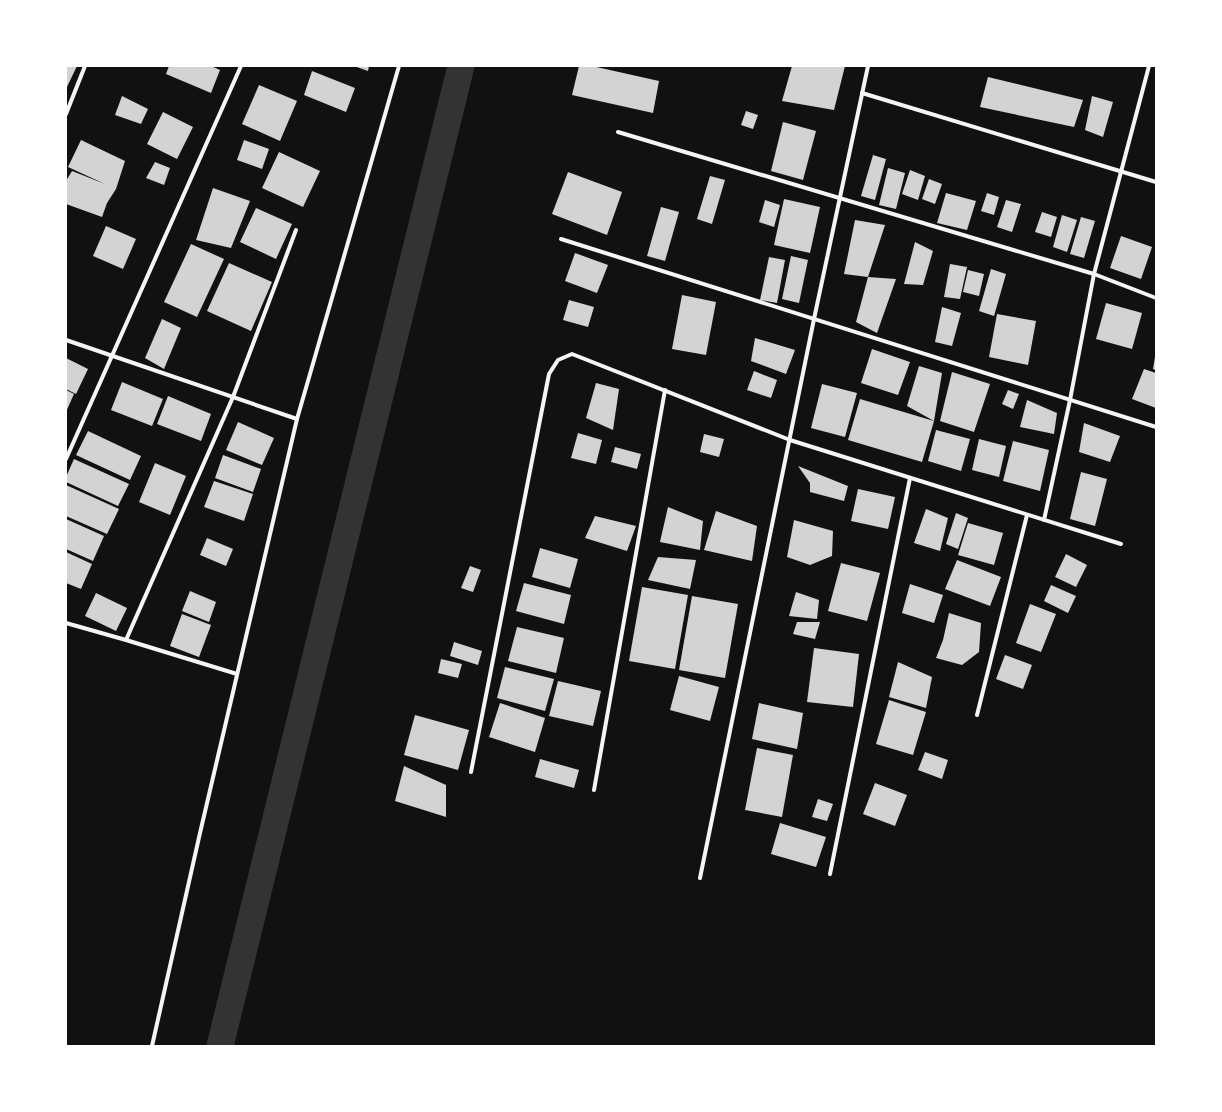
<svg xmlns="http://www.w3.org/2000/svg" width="1222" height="1112" font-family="'Roboto Serif',serif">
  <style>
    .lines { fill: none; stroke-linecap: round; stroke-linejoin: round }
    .canal { stroke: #333; stroke-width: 27 }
    .building { fill: #d3d3d3 }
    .minor { stroke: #f5f5f5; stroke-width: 4 }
  </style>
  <rect width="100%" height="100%" fill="#111"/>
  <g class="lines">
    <path class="canal" d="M220,1046L461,66"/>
  </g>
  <g class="building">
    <path d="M66,66H77L66,89Z"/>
    <path d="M169,66H211L220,70L211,93L166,74Z"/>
    <path d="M354,66H369L368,71Z"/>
    <path d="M579,66H592L659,81L653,113L572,95Z"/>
    <path d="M792,66H845L834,110L782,101Z"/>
    <path d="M312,71L355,88L346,112L304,95Z"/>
    <path d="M988,77L1083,100L1074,127L980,107Z"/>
    <path d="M259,85L297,101L280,141L242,124Z"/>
    <path d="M122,96L148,109L141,124L115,115Z"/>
    <path d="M1092,96L1113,102L1103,137L1085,130Z"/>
    <path d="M746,111L758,115L753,129L741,125Z"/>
    <path d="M163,112L193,127L177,159L147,144Z"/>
    <path d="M783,122L816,131L803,180L771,171Z"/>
    <path d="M81,140L125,161L116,189L107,203L102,217L66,204V181L72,171L105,184L68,167Z"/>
    <path d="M244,140L269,149L262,169L237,160Z"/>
    <path d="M279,152L320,171L303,207L262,188Z"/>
    <path d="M873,155L886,159L875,200L861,196Z"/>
    <path d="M155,162L170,168L164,185L146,178Z"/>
    <path d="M888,168L905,173L896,209L879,205Z"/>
    <path d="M910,170L925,176L918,200L902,194Z"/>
    <path d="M568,172L622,192L607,235L552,214Z"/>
    <path d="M710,176L725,180L712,224L697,219Z"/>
    <path d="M929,179L942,184L935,204L922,199Z"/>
    <path d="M213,188L250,201L231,248L196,240Z"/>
    <path d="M946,193L976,201L967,230L937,223Z"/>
    <path d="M987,193L999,197L994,215L981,211Z"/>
    <path d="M784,199L820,207L810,253L774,245Z"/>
    <path d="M765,200L780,205L774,227L759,222Z"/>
    <path d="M1006,200L1021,204L1012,232L997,227Z"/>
    <path d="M661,207L679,212L665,261L647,256Z"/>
    <path d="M256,208L292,224L276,259L240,242Z"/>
    <path d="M1042,212L1057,217L1051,237L1035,232Z"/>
    <path d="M1062,215L1077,220L1067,252L1053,247Z"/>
    <path d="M1081,217L1095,221L1084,258L1070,254Z"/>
    <path d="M855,220L885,225L868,277L844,274Z"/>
    <path d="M106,226L136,239L123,269L93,256Z"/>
    <path d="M1121,236L1152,247L1141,279L1110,268Z"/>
    <path d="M915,242L933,251L923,285L904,284Z"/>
    <path d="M191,244L224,259L197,317L164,302Z"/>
    <path d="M575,253L608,265L597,293L565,281Z"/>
    <path d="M791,256L808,260L799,303L782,299Z"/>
    <path d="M769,257L785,260L777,303L760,300Z"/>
    <path d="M229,263L272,282L251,331L207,311Z"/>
    <path d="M950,264L967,267L960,299L944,297Z"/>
    <path d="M991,269L1006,274L994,316L979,311Z"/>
    <path d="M968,270L984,274L979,296L963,292Z"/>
    <path d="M868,277L896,279L877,333L856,322Z"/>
    <path d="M682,295L716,302L706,355L672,349Z"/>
    <path d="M569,300L594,307L588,327L563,320Z"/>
    <path d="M1106,303L1142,313L1132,349L1096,339Z"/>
    <path d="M942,307L961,313L952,346L935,342Z"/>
    <path d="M997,314L1036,321L1028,365L989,357Z"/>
    <path d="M162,319L181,328L164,369L145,358Z"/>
    <path d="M755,338L795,350L786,374L751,361Z"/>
    <path d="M872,349L910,362L898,395L861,383Z"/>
    <path d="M1155,357H1156V370L1153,369Z"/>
    <path d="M66,358L88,369L76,394L66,389Z"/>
    <path d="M919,366L942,373L934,421L907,406Z"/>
    <path d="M1144,369L1156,373V408L1132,399Z"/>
    <path d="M754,371L777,380L771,398L747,390Z"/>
    <path d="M952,372L990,384L974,432L940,421Z"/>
    <path d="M122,382L163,399L152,426L111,410Z"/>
    <path d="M596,383L619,389L613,430L586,418Z"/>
    <path d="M822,384L857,393L845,437L811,428Z"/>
    <path d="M66,390L74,394L66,412Z"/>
    <path d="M1008,390L1019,394L1013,409L1002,404Z"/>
    <path d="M168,396L211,414L201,441L157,424Z"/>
    <path d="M860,399L934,421L922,462L848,440Z"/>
    <path d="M1027,400L1057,413L1054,434L1020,427Z"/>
    <path d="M238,422L274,438L262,465L226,450Z"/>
    <path d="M1084,423L1120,436L1110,462L1079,452Z"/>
    <path d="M936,430L970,439L961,471L928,461Z"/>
    <path d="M88,431L141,456L130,480L76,455Z"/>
    <path d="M578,433L602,440L596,464L571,458Z"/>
    <path d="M704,434L724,439L719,457L700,452Z"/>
    <path d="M979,439L1006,446L999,477L972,470Z"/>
    <path d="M1013,441L1049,450L1040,491L1003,481Z"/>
    <path d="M615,447L641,454L637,469L611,462Z"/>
    <path d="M223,455L261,469L253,492L215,478Z"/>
    <path d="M74,459L129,484L118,506L66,482V477Z"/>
    <path d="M155,463L186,476L170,515L139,502Z"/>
    <path d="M798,466L848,486L844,501L810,492V483Z"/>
    <path d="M1081,472L1107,479L1095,526L1070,519Z"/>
    <path d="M214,481L253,494L244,521L204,507Z"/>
    <path d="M66,485L119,509L107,534L66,516Z"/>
    <path d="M858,489L895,497L888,529L851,521Z"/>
    <path d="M668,507L703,521L700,550L660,542Z"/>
    <path d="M926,509L948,518L940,551L914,543Z"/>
    <path d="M716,511L757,526L752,561L704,550Z"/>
    <path d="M956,513L968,518L958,549L946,544Z"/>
    <path d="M595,516L636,526L627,551L585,538Z"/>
    <path d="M66,519L104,536L93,561L66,549Z"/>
    <path d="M794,520L833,531L832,556L810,565L787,557Z"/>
    <path d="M968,523L1003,533L994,565L958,555Z"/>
    <path d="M207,538L233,549L226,566L200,555Z"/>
    <path d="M540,548L578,559L570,588L532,577Z"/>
    <path d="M66,552L92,564L81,589L66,583Z"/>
    <path d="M1066,554L1087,565L1076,587L1055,577Z"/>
    <path d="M658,557L696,560L690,589L648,580Z"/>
    <path d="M957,560L1001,577L990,606L945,589Z"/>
    <path d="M841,563L880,573L867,621L828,611Z"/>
    <path d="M470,566L481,570L473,592L461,588Z"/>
    <path d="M524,583L571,595L564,624L516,611Z"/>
    <path d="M910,584L943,595L934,623L902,613Z"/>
    <path d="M1051,585L1076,596L1068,613L1044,601Z"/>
    <path d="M642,587L688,595L675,669L629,661Z"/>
    <path d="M190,591L216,602L209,622L182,611Z"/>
    <path d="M796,592L819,600L817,619L789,616Z"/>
    <path d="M96,593L127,608L116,631L85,616Z"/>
    <path d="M692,596L738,604L725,678L679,670Z"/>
    <path d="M1030,604L1056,614L1041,652L1016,643Z"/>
    <path d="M949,613L981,623L979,652L962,665L936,658L943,640Z"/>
    <path d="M182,614L211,625L199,657L170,646Z"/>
    <path d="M797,622H820L815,639L793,634Z"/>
    <path d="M517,627L564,638L556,673L508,661Z"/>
    <path d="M454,642L482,651L478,665L450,656Z"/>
    <path d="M814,648L859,654L853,707L807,702Z"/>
    <path d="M1005,655L1032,665L1023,689L996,679Z"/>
    <path d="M441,659L462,664L458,678L438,673Z"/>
    <path d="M898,662L932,677L926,708L889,697Z"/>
    <path d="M505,667L554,679L545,711L497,698Z"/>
    <path d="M679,676L719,687L710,721L670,710Z"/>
    <path d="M558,681L601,691L593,726L549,716Z"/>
    <path d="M889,700L926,712L913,755L876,744Z"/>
    <path d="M500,703L545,718L535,752L489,737Z"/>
    <path d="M759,703L803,713L797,749L752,739Z"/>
    <path d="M415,715L469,730L458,770L404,755Z"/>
    <path d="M757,748L793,755L782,817L745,810Z"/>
    <path d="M925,752L948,760L942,779L918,770Z"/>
    <path d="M540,759L579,770L574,788L535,777Z"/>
    <path d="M404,766L446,785V817L395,801Z"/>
    <path d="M875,783L907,795L895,826L863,814Z"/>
    <path d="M818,799L833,804L827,821L812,817Z"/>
    <path d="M780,823L826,837L816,867L771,854Z"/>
  </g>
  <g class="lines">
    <g class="minor">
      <path d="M862,93L1156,182"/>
      <path d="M66,114L85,66"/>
      <path d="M618,132L1094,274L1156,298"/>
      <path d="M561,239L1156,427"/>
      <path d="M66,340L297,419"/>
      <path d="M66,459L241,66"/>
      <path d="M1044,520L1070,400L1094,274L1149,66"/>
      <path d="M66,623L126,640L237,674"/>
      <path d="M126,640L233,397L296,230"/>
      <path d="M977,715L1027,515"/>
      <path d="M471,772L549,374L558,360L572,354L790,440L1121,544"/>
      <path d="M594,790L665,390"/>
      <path d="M830,874L910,478"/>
      <path d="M700,878L814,319L868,66"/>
      <path d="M152,1046L200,833L297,419L399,66"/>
    </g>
  </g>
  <rect width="1222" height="1112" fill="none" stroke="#ffffff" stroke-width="134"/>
</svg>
